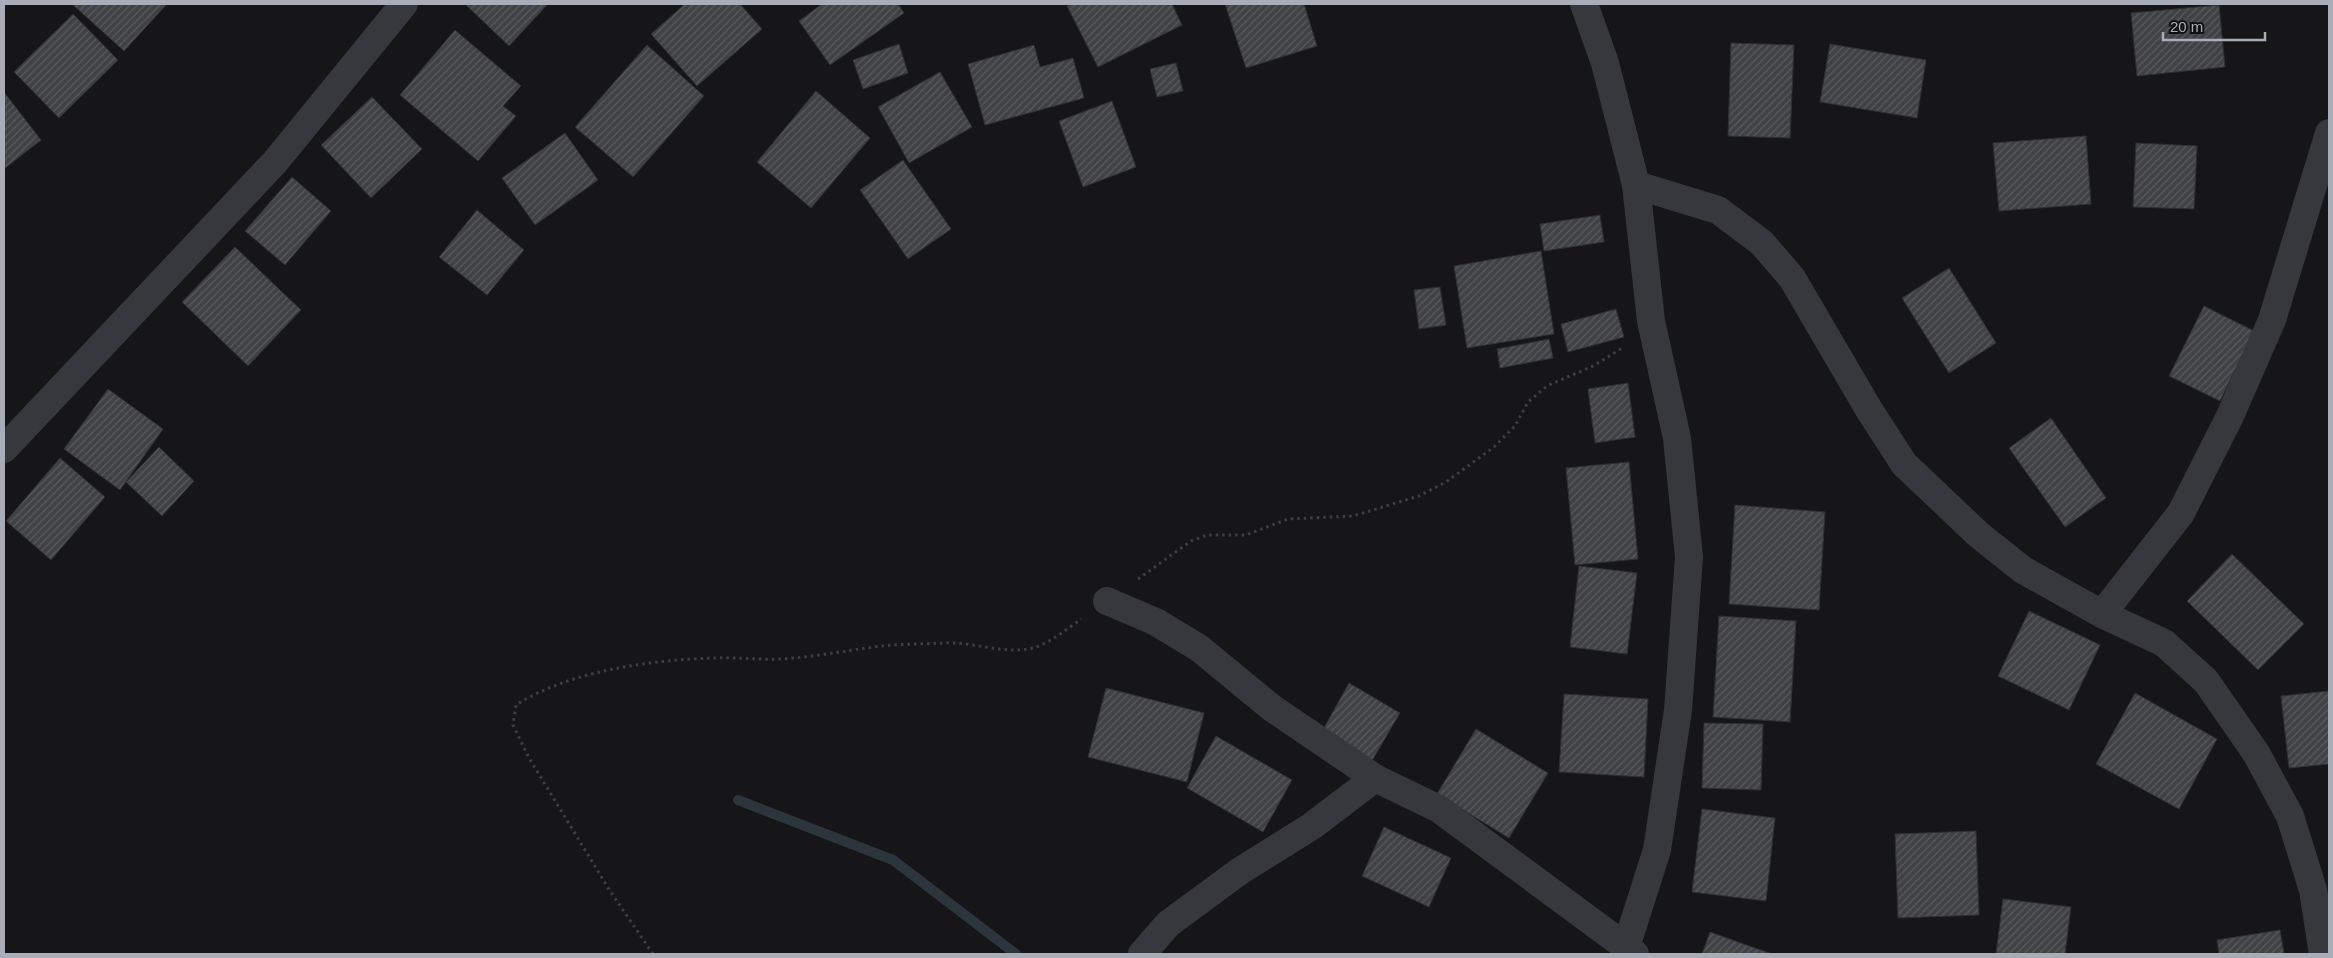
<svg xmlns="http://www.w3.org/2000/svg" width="2333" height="958" font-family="Arial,sans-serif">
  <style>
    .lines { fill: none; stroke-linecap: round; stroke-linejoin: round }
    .stream { stroke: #2c353c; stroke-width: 10 }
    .building { fill: url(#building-hatch); stroke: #303034 }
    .path { stroke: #3d3f44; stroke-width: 3; stroke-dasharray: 2.5 4; stroke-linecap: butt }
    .minor { stroke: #37383d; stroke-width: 28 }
  </style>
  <defs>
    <pattern id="building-hatch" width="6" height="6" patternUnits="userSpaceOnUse" patternTransform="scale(1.25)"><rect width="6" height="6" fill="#404145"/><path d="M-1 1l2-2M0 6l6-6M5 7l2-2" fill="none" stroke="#595a5e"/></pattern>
  </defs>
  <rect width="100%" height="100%" fill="#161618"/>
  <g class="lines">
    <path class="stream" d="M738,800L893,860L1016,954"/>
  </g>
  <g class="building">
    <path d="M72,4H167L124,51Z"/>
    <path d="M465,4H548L509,46Z"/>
    <path d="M685,4H740L762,29L697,86L651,34Z"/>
    <path d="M822,4H898L904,13L830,65L799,21Z"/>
    <path d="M1071,4H1172L1182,25L1098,67L1067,6Z"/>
    <path d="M1225,4H1304L1317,46L1246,68Z"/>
    <path d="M2219,5L2225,67L2137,76L2131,13Z"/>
    <path d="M73,14L118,60L59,118L14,72Z"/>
    <path d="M455,30L521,86L503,106L516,116L478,161L400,95Z"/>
    <path d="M1731,43L1794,45L1790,138L1728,136Z"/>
    <path d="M899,44L908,73L863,89L853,60Z"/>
    <path d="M1830,44L1926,60L1917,118L1820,102Z"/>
    <path d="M647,45L704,96L633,177L575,127Z"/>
    <path d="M1034,45L1040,67L1073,58L1084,98L985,125L968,64Z"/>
    <path d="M1176,63L1183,91L1157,97L1150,69Z"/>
    <path d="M940,72L972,127L909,163L878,107Z"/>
    <path d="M816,91L870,138L811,208L757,162Z"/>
    <path d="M4,92L41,140L4,169Z"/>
    <path d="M372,97L422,149L371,198L321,145Z"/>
    <path d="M1112,101L1136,167L1083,187L1059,121Z"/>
    <path d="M565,133L598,180L535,225L502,178Z"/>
    <path d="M2086,136L2091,204L1999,211L1993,143Z"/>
    <path d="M2136,143L2197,146L2194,209L2133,207Z"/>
    <path d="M903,160L951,229L908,259L860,190Z"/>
    <path d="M292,177L331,211L285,265L245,231Z"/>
    <path d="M477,210L524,250L487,295L439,257Z"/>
    <path d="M1600,215L1604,242L1544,251L1540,224Z"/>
    <path d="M235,247L301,310L248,366L182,302Z"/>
    <path d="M1541,251L1554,334L1467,348L1454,266Z"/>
    <path d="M1949,268L1996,343L1949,373L1902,298Z"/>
    <path d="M1440,287L1446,325L1419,329L1414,290Z"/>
    <path d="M2204,306L2254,331L2220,401L2169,376Z"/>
    <path d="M1616,309L1624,337L1568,352L1561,324Z"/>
    <path d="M1549,339L1553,358L1500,368L1497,349Z"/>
    <path d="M1628,383L1635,437L1595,443L1588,389Z"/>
    <path d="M108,389L163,429L120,490L64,449Z"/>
    <path d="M2051,418L2106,498L2065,527L2009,448Z"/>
    <path d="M159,447L194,481L162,516L126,482Z"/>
    <path d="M60,458L105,497L51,560L6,521Z"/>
    <path d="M1629,462L1638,559L1575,565L1566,468Z"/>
    <path d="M1735,505L1825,512L1819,610L1729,604Z"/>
    <path d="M2232,554L2304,624L2258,670L2187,601Z"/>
    <path d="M1579,566L1637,573L1627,654L1570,647Z"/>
    <path d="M2029,611L2100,645L2069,710L1998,676Z"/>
    <path d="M1719,616L1796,621L1790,722L1713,717Z"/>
    <path d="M1349,683L1400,713L1370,764L1320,735Z"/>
    <path d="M1106,688L1204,713L1187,782L1088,757Z"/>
    <path d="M2329,691V764L2289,768L2281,696Z"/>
    <path d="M2135,693L2217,739L2179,809L2096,764Z"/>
    <path d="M1564,694L1648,699L1644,777L1559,772Z"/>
    <path d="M1704,723L1763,724L1761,790L1702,788Z"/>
    <path d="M1476,729L1548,773L1509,838L1437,794Z"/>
    <path d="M1216,736L1292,780L1263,832L1187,788Z"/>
    <path d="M1702,809L1775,818L1766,901L1692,892Z"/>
    <path d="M1384,827L1451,858L1429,907L1362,876Z"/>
    <path d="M1976,831L1979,915L1898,918L1895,834Z"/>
    <path d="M2003,899L2071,907L2065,954H1996Z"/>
    <path d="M2280,930L2284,954H2219L2217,940Z"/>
    <path d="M1710,932L1772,954H1702Z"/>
  </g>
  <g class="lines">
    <g class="path">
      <path d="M1138,579L1191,541L1207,535H1246L1288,519L1353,516L1419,496L1446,482L1494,447L1515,426L1528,402L1547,386L1593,366L1624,347"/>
      <path d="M653,954L610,891L529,758L513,725L516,705C569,671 651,660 713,658C735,657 758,660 781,659C815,657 848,650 882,646C902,644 923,644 943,643C972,641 1003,655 1033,648C1050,643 1067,629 1081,619"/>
    </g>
    <g class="minor">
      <path d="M1584,4L1605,63L1636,185L1651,321L1677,438L1689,557L1678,710L1657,850L1626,947L1635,954"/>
      <path d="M1636,185L1718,210L1762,243L1792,278L1868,408L1904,464L1979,535L2023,570L2102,614L2164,643L2206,681L2256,753L2290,816L2313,890L2323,954"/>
      <path d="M4,449L275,162L404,4"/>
      <path d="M1107,601L1156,622L1199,648L1272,708L1375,778L1439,809L1626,947"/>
      <path d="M2102,614L2181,513L2230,416L2272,320L2329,133"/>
      <path d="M1142,954L1168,924L1240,871L1312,826L1375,778"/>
    </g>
  </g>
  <rect width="2333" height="958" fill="none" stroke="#a8adb8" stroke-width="10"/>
  <path d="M2163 32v8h102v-8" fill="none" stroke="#a8adb8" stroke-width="2.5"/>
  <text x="2170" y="32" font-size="15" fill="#a8adb8" stroke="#111113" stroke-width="4" paint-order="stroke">20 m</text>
</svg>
